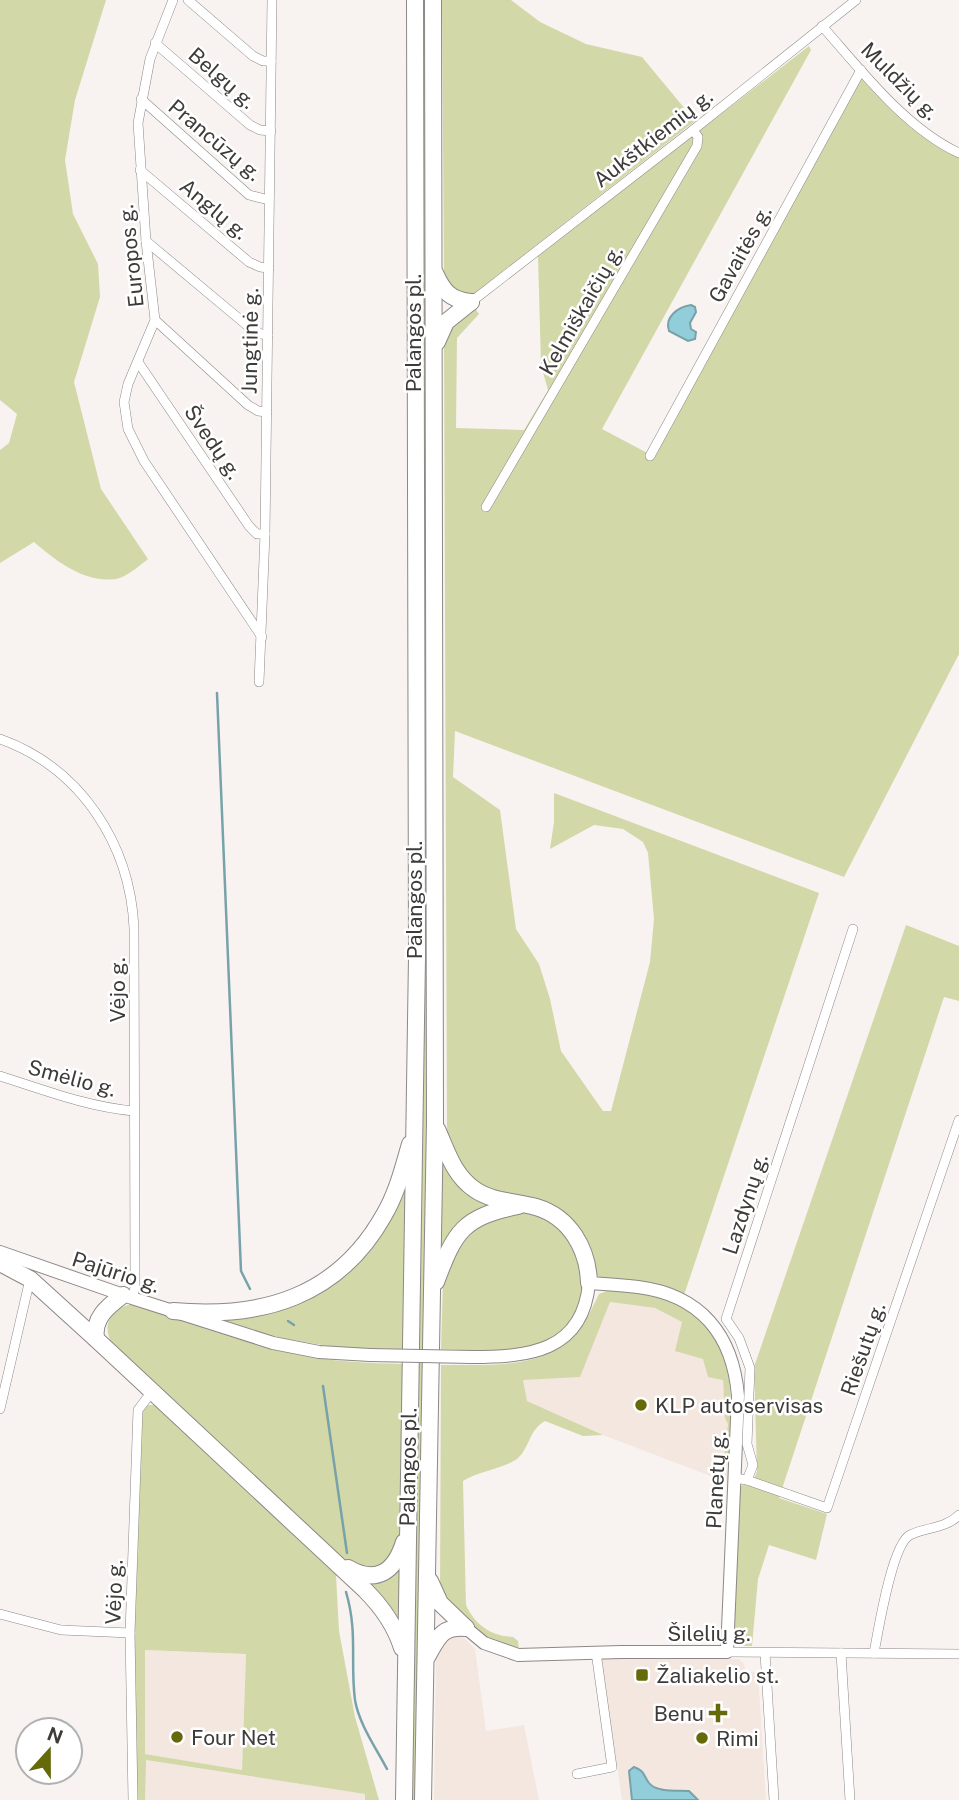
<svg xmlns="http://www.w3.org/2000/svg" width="959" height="1800" font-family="'Public Sans',sans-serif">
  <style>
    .built { fill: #f3e7e0 }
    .green { fill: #d3d8a8; fill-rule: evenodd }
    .water { fill: #91ceda; stroke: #78a2aa; stroke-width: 2 }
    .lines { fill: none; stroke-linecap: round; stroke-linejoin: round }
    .stream { stroke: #78a2aa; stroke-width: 2.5 }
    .street-casing { stroke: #8c8885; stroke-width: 10 }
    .secondary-casing { stroke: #8c8885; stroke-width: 14 }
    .highway-casing { stroke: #8c8885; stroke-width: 18 }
    .street { stroke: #fff; stroke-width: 9 }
    .secondary { stroke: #fff; stroke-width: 12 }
    .highway { stroke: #fff; stroke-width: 16 }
    .secondary-bridge-casing { stroke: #8c8885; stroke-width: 14; stroke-linecap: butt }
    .secondary-bridge { stroke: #fff; stroke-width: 12 }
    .poi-dot { fill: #656908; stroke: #fff; stroke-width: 2.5 }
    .labels { text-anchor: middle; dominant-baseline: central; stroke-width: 5; stroke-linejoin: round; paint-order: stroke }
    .street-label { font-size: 21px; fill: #3e3c3b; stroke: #fff }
    .poi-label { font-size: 21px; fill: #3e3c3b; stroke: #fff; text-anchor: start }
  </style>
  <rect width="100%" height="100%" fill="#f8f3f1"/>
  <g class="built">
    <path d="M610,1302L655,1308L683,1322L703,1359L723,1380L725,1418L728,1424L724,1456L730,1458L729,1483L603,1435L527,1401L522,1380L580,1376Z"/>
    <path d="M460,1634L475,1649L486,1731L524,1725L539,1800H434L436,1648L441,1638Z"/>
    <path d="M145,1650L246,1654L242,1770L145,1754Z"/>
    <path d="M601,1658L739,1659L744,1664L746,1672H758L766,1800H622Z"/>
    <path d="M145,1760L365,1794V1800H145Z"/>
  </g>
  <g class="green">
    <path d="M0,0H106L75,100L65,160L73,214L98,264L100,297L74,382L101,489L148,559C139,566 130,574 120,578C88,586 56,561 34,542L0,563V450L9,443L17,414L0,400Z"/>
    <path d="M421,0H428V1162L417,1800H411Z"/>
    <path d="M442,0H511L540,22L586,44L642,57L695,121L471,296H457L444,275Z"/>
    <path d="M809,46L811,50L602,429L655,457L860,77L930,140L959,158V654L844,877L455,731L453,777L500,810L516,929L539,964L550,999L561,1051L603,1111H611L650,962L654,919L648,853L643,842L623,829L594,825L550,849L554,822V793L819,893L684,1295L602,1279L597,1275L577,1229L498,1196L466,1176L447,1138L444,339L452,321L474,307L479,314L457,338L456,428L524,430L548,390L541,365L538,256Z"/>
    <path d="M906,925L959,946V1001L944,997L779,1498L827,1514L816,1560L769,1545L758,1579L752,1646H740L732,1640L739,1487L754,1479L757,1471L754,1367Z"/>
    <path d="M441,1153L499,1204L440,1258Z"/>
    <path d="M407,1175L403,1349L341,1348L285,1339L213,1318L333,1282Z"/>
    <path d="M507,1211C523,1213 540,1213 554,1223C588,1248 596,1309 558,1336C525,1358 478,1350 441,1349L443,1280L467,1230Z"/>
    <path d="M614,1288C630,1291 648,1291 663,1297C738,1327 733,1391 730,1458L724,1456L728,1424L725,1418L723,1380L708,1377L703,1359L675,1351L682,1322L655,1308L610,1302L580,1377L523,1380L527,1401L603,1435L583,1436L545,1421C529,1430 530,1446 519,1457C510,1467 478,1471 463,1481L466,1605C475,1625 491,1636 513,1637L518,1641L519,1650L481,1636L440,1592L441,1365C487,1364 546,1371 578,1331C587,1320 593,1306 599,1294Z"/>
    <path d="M131,1304C187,1322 244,1344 301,1355C335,1362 369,1363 403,1364L399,1542L382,1568L357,1569L335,1553L113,1346C101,1325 109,1310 131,1304Z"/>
    <path d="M148,1405H154L160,1410L336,1575L339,1631L355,1717L379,1800H365V1794L146,1760L145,1800H135L134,1652L141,1417L142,1409ZM145,1650L246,1654L242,1770L145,1754Z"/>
    <path d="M403,1559L401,1626L362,1582Z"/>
  </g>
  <g class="water">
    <path d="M691,305L695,307L696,312L690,323L691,329L696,332L695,339L688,341L669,331C664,317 678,307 691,305Z"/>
    <path d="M634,1767C645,1771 643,1775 649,1783C657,1793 679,1790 689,1791L698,1800H632L629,1771Z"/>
  </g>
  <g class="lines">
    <g class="stream">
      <path d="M217,693L241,1271L250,1289"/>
      <path d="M288,1321L294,1325"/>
      <path d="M323,1386L347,1553"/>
      <path d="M346,1592C358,1632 350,1662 355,1700C359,1724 376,1748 387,1769"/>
    </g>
    <g class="street-casing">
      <g id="street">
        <path d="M173,0L150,59L138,123L146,241L155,320L128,384L124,402L128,429L144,461L262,637"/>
        <path d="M188,0L253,56L263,61H271"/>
        <path d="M822,26C861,70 905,128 959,153"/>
        <path d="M155,43L250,125L260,130L271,131"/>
        <path d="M141,99L249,195L269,200"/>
        <path d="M140,170L249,262L260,267L269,268"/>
        <path d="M146,241L249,327L261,334L268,335"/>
        <path d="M471,302L693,130L856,0"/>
        <path d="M155,320L248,405L258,411L267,412"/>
        <path d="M138,362L249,526L257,534H265"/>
        <path d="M650,456L861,70"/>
        <path d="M486,507L697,146L698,137L693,130"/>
        <path d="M259,682L265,534L272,0"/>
        <path d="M0,739C81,768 130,844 134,928L135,1277V1288L132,1298"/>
        <path d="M0,1076C44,1090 88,1107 134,1111"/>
        <path d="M0,1409L30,1279"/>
        <path d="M735,1478L747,1480L753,1465L747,1444L750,1368L739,1338L726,1319L853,929"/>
        <path d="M747,1480L827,1508L959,1120"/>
        <path d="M0,1614L61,1630L130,1633"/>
        <path d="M727,1652L959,1654"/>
        <path d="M765,1653L774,1800"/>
        <path d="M841,1653L850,1800"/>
        <path d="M874,1653C878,1632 892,1544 910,1535C926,1527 945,1529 959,1515"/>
        <path d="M577,1774L612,1767L596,1652"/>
        <path d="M133,1800L130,1633L138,1410L153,1390"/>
      </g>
    </g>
    <g class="secondary-casing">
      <g id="secondary">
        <path d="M0,1252L132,1298L273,1343L319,1352L370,1355"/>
        <path d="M466,1628L484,1643L518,1655L621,1652H727L738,1396C733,1335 701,1295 638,1287C621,1285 605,1284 589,1283C583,1352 528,1357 472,1357"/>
      </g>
    </g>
    <g class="highway-casing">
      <g id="highway">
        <path d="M435,273C443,291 450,300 471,302"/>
        <path d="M437,342L446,322L471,302"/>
        <path d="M437,1129C447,1151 453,1174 474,1189C492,1202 515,1201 536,1207C570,1217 588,1249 589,1283"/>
        <path d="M0,1263L30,1279L96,1339L365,1590C382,1607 395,1625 402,1648"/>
        <path d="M436,1282C455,1231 463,1217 518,1206"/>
        <path d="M173,1311C262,1319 338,1297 384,1215C397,1193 403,1168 410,1144"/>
        <path d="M96,1339C93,1318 107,1307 123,1295"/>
        <path d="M348,1568C377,1585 395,1571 404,1542"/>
        <path d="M430,1581L440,1603L466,1628"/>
        <path d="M427,1657C438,1638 441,1626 466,1628"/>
        <path d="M404,1800L417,957L415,0"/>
        <path d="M423,1800L435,1122L433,0"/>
      </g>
    </g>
    <use href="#street" class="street"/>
    <use href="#secondary" class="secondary"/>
    <use href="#highway" class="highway"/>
    <g class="secondary-bridge-casing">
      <path id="secondary-bridge" d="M370,1355L472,1357"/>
    </g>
    <use href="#secondary-bridge" class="secondary-bridge"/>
  </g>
  <g class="poi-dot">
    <circle cx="641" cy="1405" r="7"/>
    <rect x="635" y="1668" width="14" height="14" rx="3.5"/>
    <path d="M714.5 1702.5h7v7h7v7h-7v7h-7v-7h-7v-7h7z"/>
    <circle cx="177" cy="1737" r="7"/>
    <circle cx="702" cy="1738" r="7"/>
  </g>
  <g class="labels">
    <g class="street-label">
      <text transform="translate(222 78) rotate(41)">Belgų g.</text>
      <text transform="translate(900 81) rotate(45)">Muldžių g.</text>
      <text transform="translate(653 138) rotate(-38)">Aukštkiemių g.</text>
      <text transform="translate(215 140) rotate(40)">Prancūzų g.</text>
      <text transform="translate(214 209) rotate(40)">Anglų g.</text>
      <text transform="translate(740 254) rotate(-61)">Gavaitės g.</text>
      <text transform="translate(131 256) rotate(-96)">Europos g.</text>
      <text transform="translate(581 310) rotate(-60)">Kelmiškaičių g.</text>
      <text transform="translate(413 333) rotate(-90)">Palangos pl.</text>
      <text transform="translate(250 341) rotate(-89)">Jungtinė g.</text>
      <text transform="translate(213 442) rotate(56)">Švedų g.</text>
      <text transform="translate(414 900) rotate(-90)">Palangos pl.</text>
      <text transform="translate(117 990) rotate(-90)">Vėjo g.</text>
      <text transform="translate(72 1078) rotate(15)">Smėlio g.</text>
      <text transform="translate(745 1204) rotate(-72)">Lazdynų g.</text>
      <text transform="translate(116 1272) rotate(18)">Pajūrio g.</text>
      <text transform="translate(863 1349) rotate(-71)">Riešutų g.</text>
      <text transform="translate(408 1467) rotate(-89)">Palangos pl.</text>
      <text transform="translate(716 1480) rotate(-87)">Planetų g.</text>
      <text transform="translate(114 1592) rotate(-88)">Vėjo g.</text>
      <text x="709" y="1633">Šilelių g.</text>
    </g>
    <g class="poi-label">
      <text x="655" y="1405">KLP autoservisas</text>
      <text x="656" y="1675">Žaliakelio st.</text>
      <text x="704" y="1713" text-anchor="end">Benu</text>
      <text x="191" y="1737">Four Net</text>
      <text x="716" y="1738">Rimi</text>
    </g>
  </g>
  <g transform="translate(49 1751) rotate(21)"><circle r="33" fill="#ffffff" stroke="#b2b1b1" stroke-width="2"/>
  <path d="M0-5L12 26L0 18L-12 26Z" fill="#656908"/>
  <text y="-10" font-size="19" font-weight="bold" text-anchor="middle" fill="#3e3c3b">N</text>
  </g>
</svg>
